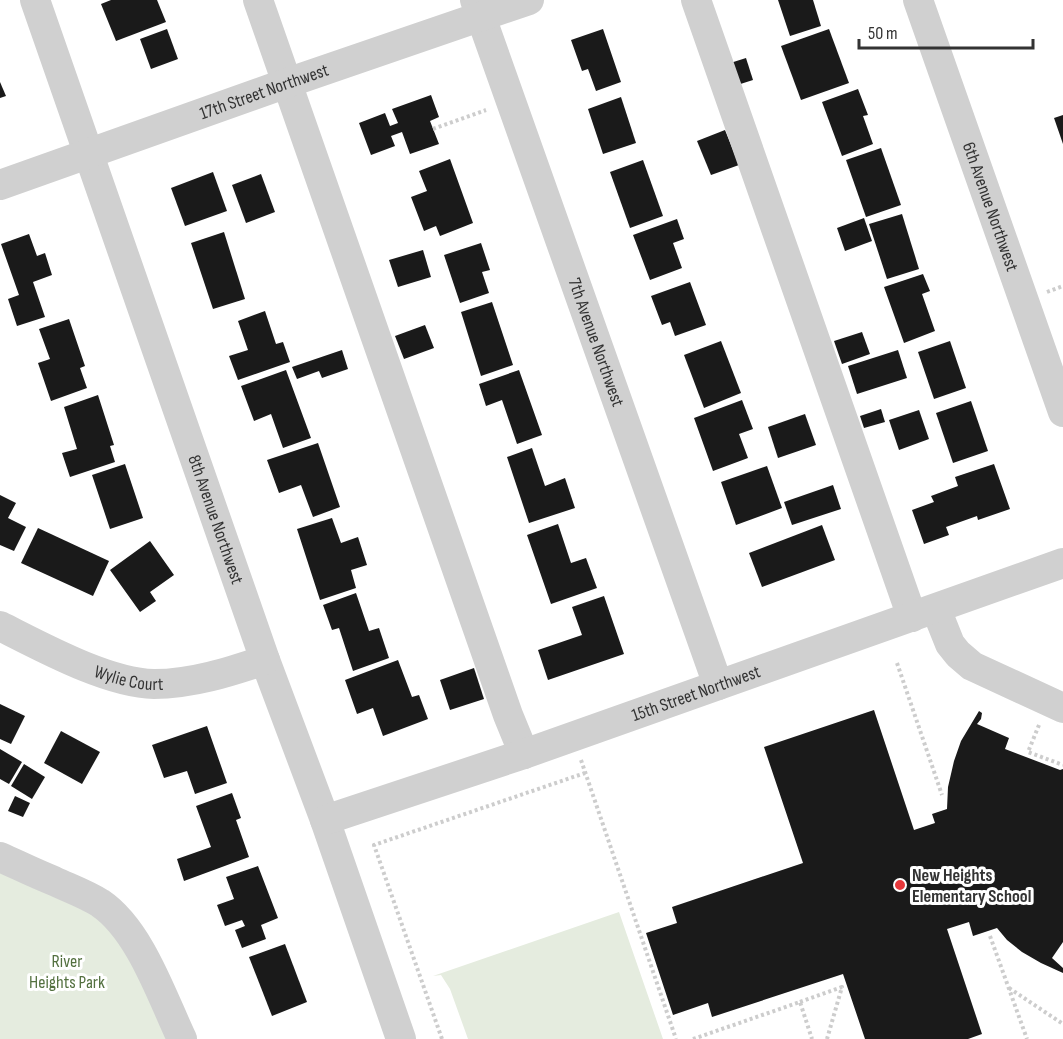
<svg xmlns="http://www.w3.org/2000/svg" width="1063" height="1039" font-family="'Sofia Sans Condensed',sans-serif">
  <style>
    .green { fill: #e5ecdf }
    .building { fill: #1a1a1a }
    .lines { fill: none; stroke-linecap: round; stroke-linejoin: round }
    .path { stroke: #cdcdcd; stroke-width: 4; stroke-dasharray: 3 3; stroke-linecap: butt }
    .minor { stroke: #d0d0d0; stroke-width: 30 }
    .poi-dot { fill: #e7383b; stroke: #fff; stroke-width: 2 }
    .labels { text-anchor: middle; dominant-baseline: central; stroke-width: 6; stroke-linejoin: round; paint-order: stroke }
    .street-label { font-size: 18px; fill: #333; stroke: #fff }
    .poi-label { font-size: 18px; font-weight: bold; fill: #333; stroke: #fff; text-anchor: start }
    .park-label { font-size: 18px; fill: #53703f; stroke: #fff }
  </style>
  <rect width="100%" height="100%" fill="#fff"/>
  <g class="green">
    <path d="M0,861L117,927L181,1039H0Z"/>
    <path d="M619,912L663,1039H468L450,989L441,975L433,976Z"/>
  </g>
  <g class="building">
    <path d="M111,0H157L166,22L116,41L101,4Z"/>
    <path d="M778,0H813L821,26L790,36Z"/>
    <path d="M167,29L178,59L151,69L140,39Z"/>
    <path d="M603,29L621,82L596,91L588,69L582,71L571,40Z"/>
    <path d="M829,29L849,83L801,100L781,46Z"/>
    <path d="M746,58L753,80L731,87L724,65Z"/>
    <path d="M0,82L6,96L0,98Z"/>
    <path d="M858,89L868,115L863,116L873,144L842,156L822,102Z"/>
    <path d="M431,95L439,117L430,121L439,144L410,154L402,132L391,136L395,146L371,155L359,123L385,113L390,126L398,123L392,109Z"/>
    <path d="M621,97L636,143L603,154L588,109Z"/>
    <path d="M1063,115V144L1054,118Z"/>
    <path d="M725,130L739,165L711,175L697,141Z"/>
    <path d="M881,148L901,205L866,217L846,160Z"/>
    <path d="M450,159L473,223L440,236L436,226L424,231L411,197L427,191L419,171Z"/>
    <path d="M643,160L663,216L630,228L610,172Z"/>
    <path d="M213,172L227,211L185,226L171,188Z"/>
    <path d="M261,174L275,212L246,223L232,185Z"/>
    <path d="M902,214L919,269L887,279L869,224Z"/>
    <path d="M864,218L872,241L845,251L837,228Z"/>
    <path d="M677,219L684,239L673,243L682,268L650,280L633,235Z"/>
    <path d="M224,232L245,299L213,309L191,243Z"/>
    <path d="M29,234L37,256L45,253L52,275L33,282L45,317L17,326L8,299L19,295L1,244Z"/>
    <path d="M481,243L490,270L482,272L489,293L460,303L444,255Z"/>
    <path d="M423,250L431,277L398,287L389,260Z"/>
    <path d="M923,274L930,291L922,294L935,331L904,343L884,287Z"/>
    <path d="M690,282L706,325L675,336L670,322L662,325L651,296Z"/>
    <path d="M492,302L513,365L481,376L461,312Z"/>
    <path d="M265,311L276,344L283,342L290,362L238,380L229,356L248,350L238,321Z"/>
    <path d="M69,319L85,366L80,368L87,388L51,401L38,363L50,359L39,329Z"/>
    <path d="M425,325L434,348L404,359L395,336Z"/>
    <path d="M862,332L870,354L842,364L834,341Z"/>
    <path d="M721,341L741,393L704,408L684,355Z"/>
    <path d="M950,341L966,388L934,399L918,352Z"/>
    <path d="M342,350L348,369L322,378L319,371L297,379L292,367Z"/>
    <path d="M898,350L907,378L857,394L848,366Z"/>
    <path d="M286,370L311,438L283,448L271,414L254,421L241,386Z"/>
    <path d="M519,370L542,435L517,444L502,400L486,406L479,384Z"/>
    <path d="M98,395L114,445L110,446L115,462L70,477L62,453L77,449L64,407Z"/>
    <path d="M742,400L753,429L739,434L748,458L713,471L694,418Z"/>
    <path d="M971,401L988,451L953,463L936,413Z"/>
    <path d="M881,409L885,422L864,428L860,416Z"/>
    <path d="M919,410L929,439L899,450L889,420Z"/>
    <path d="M805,414L816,445L778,458L768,427Z"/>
    <path d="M318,443L340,507L313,517L301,485L279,493L267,460Z"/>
    <path d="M532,448L545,486L565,478L575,508L529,523L507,457Z"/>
    <path d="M125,464L143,518L110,529L92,475Z"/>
    <path d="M994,464L1010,509L978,520L977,516L946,527L949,535L924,544L912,510L934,502L931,496L958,486L955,477Z"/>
    <path d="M767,466L782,508L736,525L721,482Z"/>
    <path d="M833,485L841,509L792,525L784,502Z"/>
    <path d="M0,495L16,503L8,518L26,527L14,551L0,545Z"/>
    <path d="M332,518L341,543L358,537L367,565L351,570L356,588L320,600L297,529Z"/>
    <path d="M558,524L571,563L586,558L597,588L551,604L527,535Z"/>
    <path d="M822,525L835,560L762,587L749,553Z"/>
    <path d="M38,528L109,561L93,596L21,563Z"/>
    <path d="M150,541L174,575L150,592L156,601L140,612L110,570Z"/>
    <path d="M356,593L369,631L379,628L389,658L353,671L339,628L332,630L323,605Z"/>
    <path d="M604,596L624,654L548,680L538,650L582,635L572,607Z"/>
    <path d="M398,660L412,697L419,695L428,719L383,736L373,708L357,714L345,680Z"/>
    <path d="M474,668L484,699L450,710L440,680Z"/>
    <path d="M0,704L25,716L11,744L0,739Z"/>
    <path d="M874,710L914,830L935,823L932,814L947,809L948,787L954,761L961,741L979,711L982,713L981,719L977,724L1009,738L1005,749L1060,770L1063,769V942L1052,958L1063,968V973L1041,963L1022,952L1007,940L997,928L973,936L969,922L947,929L982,1034L968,1039H865L843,974L712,1017L708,1003L673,1015L646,933L677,923L672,907L803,863L764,747Z"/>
    <path d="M207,726L227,783L195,794L187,771L164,778L152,745Z"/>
    <path d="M61,731L100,752L82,784L44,763Z"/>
    <path d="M0,749L22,762L9,784L0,779Z"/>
    <path d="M24,764L45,777L32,799L11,786Z"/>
    <path d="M232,793L241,818L236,820L249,857L184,881L177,859L211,847L196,806Z"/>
    <path d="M15,796L30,803L23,817L8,811Z"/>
    <path d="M258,866L278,918L261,925L266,939L242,948L235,930L245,926L242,920L225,926L217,905L234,899L226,877Z"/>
    <path d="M285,944L307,1002L272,1016L249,957Z"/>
  </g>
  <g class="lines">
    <g class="path">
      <path d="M433,129L486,110"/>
      <path d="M1047,292L1063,286"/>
      <path d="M897,663L942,795"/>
      <path d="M1039,725L1028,752L1063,765"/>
      <path d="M581,760L676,1039"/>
      <path d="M990,936L1027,1039"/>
      <path d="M1009,988L1063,1024"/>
      <path d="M800,1002L842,987L827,1039"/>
      <path d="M442,1039L374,845L585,773"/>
      <path d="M693,1039L800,1002L812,1039"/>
    </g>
    <g class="minor">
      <path id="s1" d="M35,0L265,660L325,820L401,1039"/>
      <path d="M258,0L508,715L524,754"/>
      <path id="s2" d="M475,0L718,685"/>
      <path d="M696,0L912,617"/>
      <path id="s3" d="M918,0L1063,412"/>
      <path id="s4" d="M0,185L287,83L529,0"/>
      <path d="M936,609L950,644L958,654L972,666L1063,708"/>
      <path id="s5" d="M0,626C42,647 107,683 154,684C192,684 229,672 265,660"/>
      <path id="s6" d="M325,820L524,754L1063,563"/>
      <path d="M0,857C18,865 36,874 54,881C69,888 86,894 100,903C140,930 162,997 182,1039"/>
    </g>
  </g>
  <circle class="poi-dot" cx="900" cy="885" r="6"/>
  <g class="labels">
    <g class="street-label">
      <text stroke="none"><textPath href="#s4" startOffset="280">17th Street Northwest</textPath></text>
      <text stroke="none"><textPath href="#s3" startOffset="219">6th Avenue Northwest</textPath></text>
      <text stroke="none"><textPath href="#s2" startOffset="363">7th Avenue Northwest</textPath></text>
      <text stroke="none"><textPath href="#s1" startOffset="550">8th Avenue Northwest</textPath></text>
      <text stroke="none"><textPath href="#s5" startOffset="140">Wylie Court</textPath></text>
      <text stroke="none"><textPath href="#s6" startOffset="392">15th Street Northwest</textPath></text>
    </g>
    <g class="poi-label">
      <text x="912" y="875">New Heights<tspan x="912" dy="21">Elementary School</tspan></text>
    </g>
    <g class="park-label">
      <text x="67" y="961">River<tspan x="67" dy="21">Heights Park</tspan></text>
    </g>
  </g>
  <path d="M859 39v9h174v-9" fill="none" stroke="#333333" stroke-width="3"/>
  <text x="868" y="39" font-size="18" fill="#333333" stroke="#ffffff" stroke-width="4.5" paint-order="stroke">50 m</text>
</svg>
